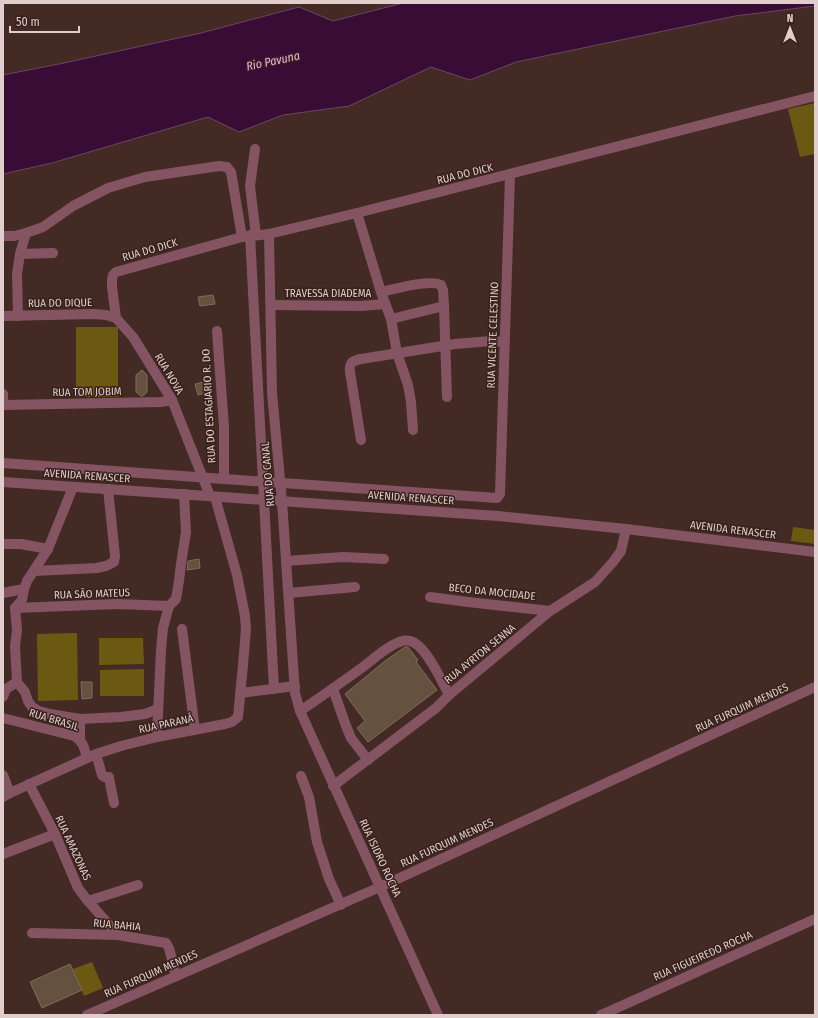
<svg xmlns="http://www.w3.org/2000/svg" width="818" height="1018" font-family="'Fira Sans Condensed',sans-serif">
  <style>
    .green { fill: #6b5911 }
    .water { fill: #390c36; stroke: #6b4663 }
    .building { fill: #65513f; stroke: #816c5a }
    .lines { fill: none; stroke-linecap: round; stroke-linejoin: round }
    .minor { stroke: #855462; stroke-width: 10 }
    .labels { text-anchor: middle; dominant-baseline: central; stroke-width: 3; stroke-linejoin: round; paint-order: stroke }
    .street-label { font-size: 11px; fill: #dfcecb; stroke: #38201c }
    .water-label { font-size: 12px; font-style: italic; fill: #f2a8ea; stroke: #38201c }
  </style>
  <rect width="100%" height="100%" fill="#432a25"/>
  <g class="green">
    <path d="M815,103V154L800,157L788,109Z"/>
    <rect x="76" y="327" width="42" height="70"/>
    <path d="M793,527L815,530V544L791,541Z"/>
    <path d="M77,633L78,700L38,701L37,634Z"/>
    <path d="M99,638H143L144,664L99,665Z"/>
    <path d="M144,669V696H100V670Z"/>
    <path d="M92,962L103,988L84,996L73,969Z"/>
  </g>
  <path class="water" d="M403,3H815V6L735,16L578,49L516,62L470,80L431,67L349,106L283,115L239,132L208,117L52,163L3,174V75L64,63L201,33L299,7L333,21Z"/>
  <g class="building">
    <path d="M213,295L215,304L200,306L198,297Z"/>
    <path d="M142,370L147,375V392L143,396H141L136,392V375Z"/>
    <path d="M208,381L210,392L198,395L195,384Z"/>
    <path d="M199,559L200,568L187,570L188,561Z"/>
    <path d="M405,647H408L418,660L416,662L437,690L368,742L357,728L365,721L345,694L385,661Z"/>
    <path d="M81,682H92V698L82,699Z"/>
    <path d="M70,964L82,990L42,1008L30,982Z"/>
  </g>
  <g class="lines">
    <g class="minor">
      <path d="M255,149L250,186L256,235"/>
      <path d="M357,213L381,292L391,319L397,353L408,385L411,402L413,430"/>
      <path d="M269,234L272,393L282,501L295,693L300,711L438,1015"/>
      <path d="M250,235C258,387 266,538 274,689"/>
      <path d="M3,236H14L26,233"/>
      <path d="M20,254L53,253"/>
      <path d="M381,292C394,289 430,279 441,285L443,290L444,306L447,397"/>
      <path d="M271,305L361,306L385,304"/>
      <path d="M3,316L94,314L106,315L116,318"/>
      <path d="M18,316L17,274L20,254L26,233L43,227L73,206L108,188L145,177L219,166L227,167L231,172L242,237"/>
      <path d="M391,319L444,306"/>
      <path d="M217,331L224,427V479"/>
      <path d="M3,394V405"/>
      <path d="M3,405L161,402L172,400"/>
      <path d="M361,440L350,372C349,362 352,361 361,359L455,344L491,341L504,342"/>
      <path d="M3,463L224,479L497,498L500,494L510,175"/>
      <path d="M3,482L498,516L626,529L815,552"/>
      <path d="M210,496L172,400L133,337L116,318L112,287V280L113,275L116,272L242,237L269,234L357,213L815,96"/>
      <path d="M3,544H21L48,549"/>
      <path d="M286,561L343,557L384,559"/>
      <path d="M34,571L97,568L106,566L114,562L115,556L108,489"/>
      <path d="M3,593L24,589"/>
      <path d="M289,593L355,587"/>
      <path d="M430,597L468,602L550,611"/>
      <path d="M15,608L118,604L169,606"/>
      <path d="M182,629L195,730"/>
      <path d="M17,682L25,692L28,701L32,707L39,711L50,714L80,719L121,717L145,714L158,709"/>
      <path d="M333,689L346,726L351,738L368,760"/>
      <path d="M240,693L295,686"/>
      <path d="M3,697L6,689L17,682L15,646L17,630L15,608L22,600L24,589L27,581L48,549L73,487"/>
      <path d="M300,711C321,697 342,682 363,667C372,660 383,650 393,645C398,642 404,639 410,641C425,644 442,681 449,695"/>
      <path d="M3,718L74,736C84,742 84,748 87,758"/>
      <path d="M157,737L161,650L163,628L169,606L176,599L179,581L181,564L186,532L184,494"/>
      <path d="M80,740V719"/>
      <path d="M96,754L102,775L104,777H109V778L114,803"/>
      <path d="M3,775L10,793"/>
      <path d="M301,776L309,797L317,842L329,879L341,905"/>
      <path d="M29,784L55,834L78,888L88,901L118,935"/>
      <path d="M333,786L436,708L449,695L550,611L595,582L613,562L621,551L626,529"/>
      <path d="M3,797L10,793L96,754L121,746L157,737L225,724L232,722L238,717L243,665L246,629L245,616L237,575L215,497"/>
      <path d="M3,854L55,834"/>
      <path d="M88,901L138,885"/>
      <path d="M32,933L118,935L166,943L169,948L176,976"/>
      <path d="M87,1015L380,887L815,687"/>
      <path d="M601,1015L815,919"/>
    </g>
  </g>
  <g class="labels">
    <g class="street-label">
      <text transform="translate(465 174) rotate(-14)">RUA DO DICK</text>
      <text transform="translate(150 250) rotate(-16)">RUA DO DICK</text>
      <text x="328" y="293">TRAVESSA DIADEMA</text>
      <text transform="translate(60 303) rotate(-1)">RUA DO DIQUE</text>
      <text transform="translate(493 335) rotate(-88)">RUA VICENTE CELESTINO</text>
      <text transform="translate(169 374) rotate(59)">RUA NOVA</text>
      <text transform="translate(87 392) rotate(-1)">RUA TOM JOBIM</text>
      <text transform="translate(209 406) rotate(-93)">RUA DO ESTAGIARIO R. DO</text>
      <text transform="translate(268 474) rotate(-95)">RUA DO CANAL</text>
      <text transform="translate(87 476) rotate(4)">AVENIDA RENASCER</text>
      <text transform="translate(411 498) rotate(4)">AVENIDA RENASCER</text>
      <text transform="translate(733 530) rotate(7)">AVENIDA RENASCER</text>
      <text transform="translate(492 592) rotate(6)">BECO DA MOCIDADE</text>
      <text transform="translate(92 594) rotate(-2)">RUA SÃO MATEUS</text>
      <text transform="translate(480 654) rotate(-39)">RUA AYRTON SENNA</text>
      <text transform="translate(742 708) rotate(-25)">RUA FURQUIM MENDES</text>
      <text transform="translate(54 720) rotate(17)">RUA BRASIL</text>
      <text transform="translate(166 724) rotate(-12)">RUA PARANÁ</text>
      <text transform="translate(447 843) rotate(-25)">RUA FURQUIM MENDES</text>
      <text transform="translate(73 848) rotate(65)">RUA AMAZONAS</text>
      <text transform="translate(380 858) rotate(65)">RUA ISIDRO ROCHA</text>
      <text transform="translate(117 925) rotate(5)">RUA BAHIA</text>
      <text transform="translate(703 956) rotate(-24)">RUA FIGUEIREDO ROCHA</text>
      <text transform="translate(151 974) rotate(-24)">RUA FURQUIM MENDES</text>
    </g>
    <g class="water-label">
      <text transform="translate(273 61) rotate(-12)">Rio Pavuna</text>
    </g>
  </g>
  <rect width="818" height="1018" fill="none" stroke="#dfcecb" stroke-width="8"/>
  <g transform="translate(790 28)" stroke="#38201c" stroke-width="3" paint-order="stroke">
  <path d="M0-3L7 15L0 10L-7 15Z" fill="#dfcecb"/>
  <text y="-6" font-size="11" font-weight="bold" text-anchor="middle" fill="#dfcecb">N</text>
  </g>
  <path d="M10 26v6h69v-6" fill="none" stroke="#dfcecb" stroke-width="2"/>
  <text x="16" y="26" font-size="12" fill="#dfcecb" stroke="#38201c" stroke-width="3" paint-order="stroke">50 m</text>
</svg>
